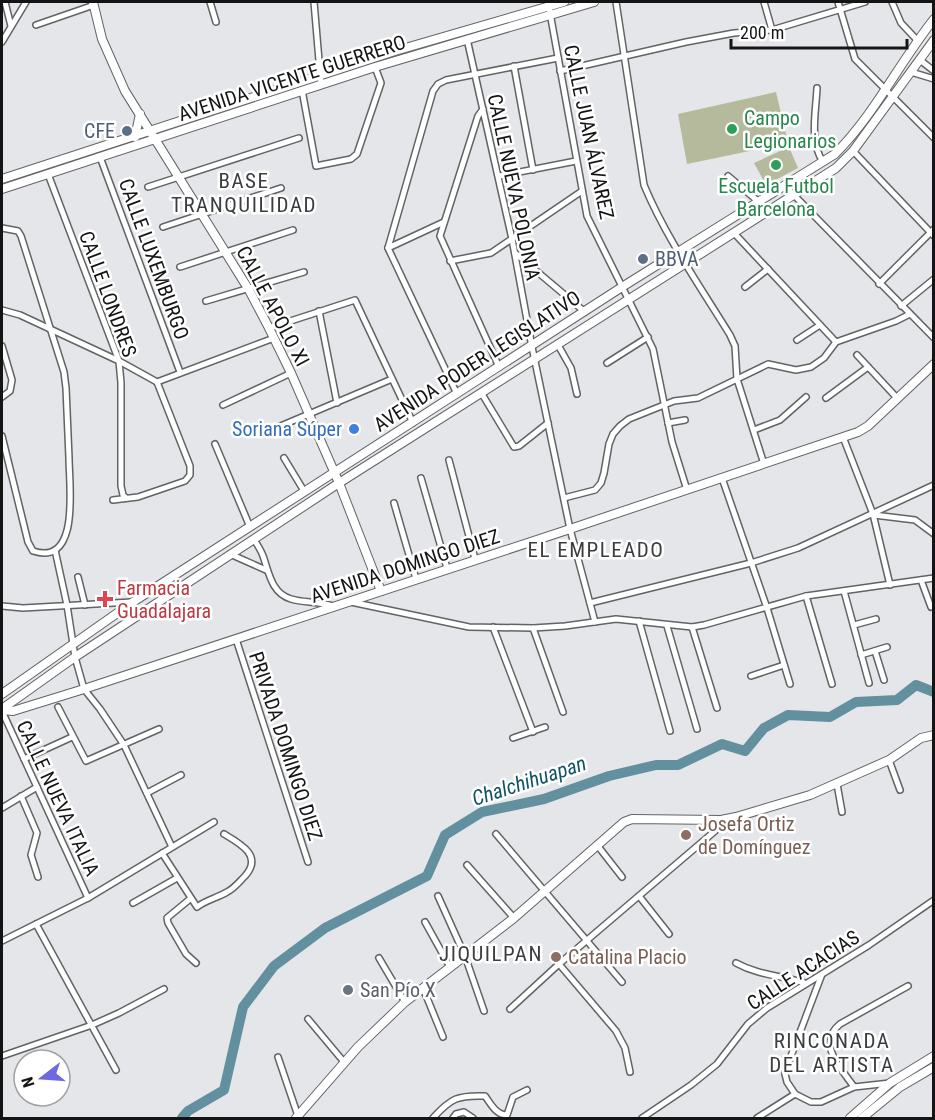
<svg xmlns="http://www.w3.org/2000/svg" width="935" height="1120" font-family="'Roboto Condensed',sans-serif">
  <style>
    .grass { fill: #b6ba9c }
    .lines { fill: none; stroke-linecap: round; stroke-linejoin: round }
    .river { stroke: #62909f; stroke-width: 10 }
    .street-casing { stroke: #616365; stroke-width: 8 }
    .secondary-casing { stroke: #616365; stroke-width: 10 }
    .primary-casing { stroke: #616365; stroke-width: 10 }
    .street { stroke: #fff; stroke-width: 5 }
    .secondary { stroke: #fff; stroke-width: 8 }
    .primary { stroke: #fff; stroke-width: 8 }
    .leisure-dot { fill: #2e9e5b; stroke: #fff; stroke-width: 2 }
    .service-dot { fill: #5c6f8a; stroke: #fff; stroke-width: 2 }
    .shop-dot { fill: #3f7fe0; stroke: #fff; stroke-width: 2 }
    .health-dot { fill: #e0444e; stroke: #fff; stroke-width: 2 }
    .education-dot { fill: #8d6e63; stroke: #fff; stroke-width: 2 }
    .worship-dot { fill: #6b7280; stroke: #fff; stroke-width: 2 }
    .labels { text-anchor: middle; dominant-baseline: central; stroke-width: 5; stroke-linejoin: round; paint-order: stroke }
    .street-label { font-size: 20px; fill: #141415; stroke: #fff }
    .leisure-label { font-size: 20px; fill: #27864d; stroke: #fff; text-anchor: start }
    .service-label { font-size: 20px; fill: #4e5e75; stroke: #fff; text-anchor: end }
    .shop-label { font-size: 20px; fill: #366cbe; stroke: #fff; text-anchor: end }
    .health-label { font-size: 20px; fill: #be3a42; stroke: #fff; text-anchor: start }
    .education-label { font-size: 20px; fill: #785e54; stroke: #fff; text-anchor: start }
    .worship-label { font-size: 20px; fill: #5b616d; stroke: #fff; text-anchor: start }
    .neighbourhood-label { font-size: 21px; letter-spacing: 1.5px; fill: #3c3d3f; stroke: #fff }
    .water-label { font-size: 21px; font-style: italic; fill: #105364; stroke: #fff }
  </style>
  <rect width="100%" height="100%" fill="#e4e6e9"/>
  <g class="grass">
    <path d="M776,92L788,143L687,164L678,114Z"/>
    <path d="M789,147L798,168L766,185L754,163Z"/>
  </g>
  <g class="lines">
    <path class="river" d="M182,1118L188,1111L224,1090L243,1007L274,966L325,928L427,876L445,835L482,812L544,799L609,776L656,765H678L722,744L745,751L764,728L788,715L830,717L856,702L897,700L916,685L934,692"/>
    <g class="street-casing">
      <g id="street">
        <path d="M5,2L11,26"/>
        <path d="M210,2L216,22"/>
        <path d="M314,2L321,84"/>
        <path d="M548,2L587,216L653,349L672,442L687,490"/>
        <path d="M616,2L644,185C665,236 701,288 730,335L735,346L737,379L764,464"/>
        <path d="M764,2L772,30"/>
        <path d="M838,2L855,59L934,138"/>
        <path d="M892,2L901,23L917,40"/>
        <path d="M36,25L94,5"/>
        <path d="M467,39L512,239L532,347L570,529L595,622"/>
        <path d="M2,42L26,2"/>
        <path d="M920,60L934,71"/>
        <path d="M514,66L533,170"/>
        <path d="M560,71L686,42L734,33L772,30L865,2"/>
        <path d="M911,72L934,79"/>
        <path d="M817,88C816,112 809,141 823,162"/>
        <path d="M302,90L316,166L351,159L357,154L381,83L375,67"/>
        <path d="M483,109L478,116L440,236L499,367"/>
        <path d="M853,151L934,236"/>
        <path d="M100,157L180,372"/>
        <path d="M48,174L119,361L121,383V486L123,495L126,498"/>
        <path d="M499,176L576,161"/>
        <path d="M728,176L759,202"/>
        <path d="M785,186L934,338"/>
        <path d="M148,187L299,138"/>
        <path d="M163,227L281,188"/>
        <path d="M2,228L18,231L21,236L64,372L66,388C67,411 68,434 69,458C69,484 81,567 33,551L28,542L2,436"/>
        <path d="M734,233L836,342"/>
        <path d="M388,248L444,222"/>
        <path d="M515,253L585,312"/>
        <path d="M450,261L491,253L582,191"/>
        <path d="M180,267L293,230"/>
        <path d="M879,284L934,229"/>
        <path d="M745,287L768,269"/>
        <path d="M206,301L304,272"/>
        <path d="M901,306L934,279"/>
        <path d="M2,310L20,315L119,361L157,382"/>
        <path d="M319,311L337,403"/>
        <path d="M269,328L355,300L413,423"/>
        <path d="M797,340L820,325"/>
        <path d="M558,345L571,368L577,394"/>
        <path d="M2,346L12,380L10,391L2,397"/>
        <path d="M857,355L898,399"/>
        <path d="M607,363L648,337"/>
        <path d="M157,382L274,338"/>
        <path d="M457,394L388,248L433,91L438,84L446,80L558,58"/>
        <path d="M482,394L514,447L519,446L548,423"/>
        <path d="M826,398L868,367"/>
        <path d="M223,405L291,373"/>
        <path d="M668,423L685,420"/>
        <path d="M754,430L780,420L806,397"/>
        <path d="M264,433L392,379"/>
        <path d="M843,437L873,514L890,585"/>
        <path d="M215,444L250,527"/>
        <path d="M284,458L304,491"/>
        <path d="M449,460L475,559"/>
        <path d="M421,478L447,568"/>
        <path d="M722,478L767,608L790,684"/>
        <path d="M564,498L595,490L601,483L604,473L609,444L613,434L620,426L629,419L674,401L698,398L768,364L796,370L811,367L824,358L836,342L896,321L910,314"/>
        <path d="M113,500L138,497L185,481L190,475V466L157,382"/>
        <path d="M394,503L416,579"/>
        <path d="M874,515L915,520L934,534"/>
        <path d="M254,539C257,545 261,550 263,556C269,572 271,593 291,599C304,603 317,601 333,606"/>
        <path d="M55,550L67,605L75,657L84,689L100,709L124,745L172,847"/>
        <path d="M230,554L266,570"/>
        <path d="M78,577L85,605"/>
        <path d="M921,580L931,607"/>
        <path d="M844,591L869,683"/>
        <path d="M806,596L832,684"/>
        <path d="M351,602L469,627L533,628L565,626L616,619L692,627L704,625L806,596L934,578"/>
        <path d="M590,603L751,563L798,548L934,485"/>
        <path d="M2,606L23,608L132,602"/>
        <path d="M639,621L670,731"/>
        <path d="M854,625L876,619"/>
        <path d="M667,626L697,729"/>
        <path d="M493,627L533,732"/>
        <path d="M692,627L717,708"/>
        <path d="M533,628L563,712"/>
        <path d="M236,639L308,862"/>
        <path d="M875,651L884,680"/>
        <path d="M861,655L887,647"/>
        <path d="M751,676L784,665"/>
        <path d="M58,707L86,761L159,729"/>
        <path d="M2,711L88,898"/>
        <path d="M513,738L545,727"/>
        <path d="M24,759L72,737"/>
        <path d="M889,760L900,790"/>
        <path d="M837,784L842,812"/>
        <path d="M147,793L181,775"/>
        <path d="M21,796L37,833L31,855L38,877"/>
        <path d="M2,808L37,787"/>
        <path d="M496,834L622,982"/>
        <path d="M597,845L622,877"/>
        <path d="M162,853L197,907C206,900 217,898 227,892C235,888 239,882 245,876C263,856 241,844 224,834"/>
        <path d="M467,865L514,918"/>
        <path d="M438,896L465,956L484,1011"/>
        <path d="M639,896L669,934"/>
        <path d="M190,899L167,918L168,923L186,954L196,963"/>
        <path d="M133,903L177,878"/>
        <path d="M425,922L450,967"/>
        <path d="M36,924L116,1070"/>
        <path d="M2,941L88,898L214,822"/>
        <path d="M379,958L405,1002"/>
        <path d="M736,963C760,976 781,975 805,983"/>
        <path d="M559,964L616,1031L625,1048L630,1072"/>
        <path d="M822,974L788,1064L785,1074L787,1082L795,1094L811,1102H821L854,1087L890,1083"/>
        <path d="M423,988L443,1037"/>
        <path d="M510,1009L559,964L715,831L721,820"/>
        <path d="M308,1019L344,1062"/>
        <path d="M2,1056L92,1025L119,1013L164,989"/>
        <path d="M278,1057L298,1116"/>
        <path d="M854,1087C841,1068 816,1044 840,1024L908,986"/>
        <path d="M433,1118C451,1098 458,1095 485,1096C491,1104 496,1115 507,1115L513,1097L527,1090"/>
        <path d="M453,1118L456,1114L464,1112L473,1118"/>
        <path d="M642,1118L691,1085L717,1064L748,1024L767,1008L869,945L934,900"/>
        <path d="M757,1118L795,1094"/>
      </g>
    </g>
    <g class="secondary-casing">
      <g id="secondary">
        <path d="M93,2L102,39L125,91L249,290L269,328L291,373L339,483L381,591"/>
        <path d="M135,137L140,114"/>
        <path d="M2,179L395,51L564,2"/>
        <path d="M2,189L375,67L594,2"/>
        <path d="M2,694L133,602L622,287L835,154C875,114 899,63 934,19"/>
        <path d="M2,709L75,657L339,483L836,168L853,151L934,40"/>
        <path d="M2,710L13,711L84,689L570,529L858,432L868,426L934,364"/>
        <path d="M296,1118L358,1047L405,1002L514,918L624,822L632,819L721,820L736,817L810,795L889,760L921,738L934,735"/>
      </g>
    </g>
    <g class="primary-casing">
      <g id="primary">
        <path d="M850,1118L890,1083L934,1056"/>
        <path d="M862,1118L900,1087L934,1067"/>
      </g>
    </g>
    <use href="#street" class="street"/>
    <use href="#secondary" class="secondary"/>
    <use href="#primary" class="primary"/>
  </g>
  <g class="leisure-dot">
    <circle cx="732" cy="129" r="6"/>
    <circle cx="776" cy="165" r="6"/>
  </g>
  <g class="service-dot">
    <circle cx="127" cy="131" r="6"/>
    <circle cx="643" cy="259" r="6"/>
  </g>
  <circle class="shop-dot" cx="354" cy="429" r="6"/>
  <path class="health-dot" d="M102 590h6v6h6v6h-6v6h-6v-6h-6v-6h6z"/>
  <g class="education-dot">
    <circle cx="686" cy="835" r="6"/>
    <circle cx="556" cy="957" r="6"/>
  </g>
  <circle class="worship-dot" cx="348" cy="990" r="6"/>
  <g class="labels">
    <g class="street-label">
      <text transform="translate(292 78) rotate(-18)">AVENIDA VICENTE GUERRERO</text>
      <text transform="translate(589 132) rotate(78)">CALLE JUAN ÁLVAREZ</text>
      <text transform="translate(514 187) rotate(78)">CALLE NUEVA POLONIA</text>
      <text transform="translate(154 259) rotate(70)">CALLE LUXEMBURGO</text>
      <text transform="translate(108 294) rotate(70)">CALLE LONDRES</text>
      <text transform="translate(273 306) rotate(62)">CALLE APOLO XI</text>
      <text transform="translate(477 361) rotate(-33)">AVENIDA PODER LEGISLATIVO</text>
      <text transform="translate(405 566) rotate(-18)">AVENIDA DOMINGO DIEZ</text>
      <text transform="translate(286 746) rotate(72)">PRIVADA DOMINGO DIEZ</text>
      <text transform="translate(58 798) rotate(65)">CALLE NUEVA ITALIA</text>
      <text transform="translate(803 970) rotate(-33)">CALLE ACACIAS</text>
    </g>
    <g class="leisure-label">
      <text x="744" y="118">Campo<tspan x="744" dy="23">Legionarios</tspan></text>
      <text x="776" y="186" text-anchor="middle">Escuela Futbol<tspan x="776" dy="23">Barcelona</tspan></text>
    </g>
    <g class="service-label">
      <text x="115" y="131">CFE</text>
      <text x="655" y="259" text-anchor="start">BBVA</text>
    </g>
    <g class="shop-label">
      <text x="342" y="429">Soriana Súper</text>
    </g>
    <g class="health-label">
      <text x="117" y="588">Farmacia<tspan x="117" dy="23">Guadalajara</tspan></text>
    </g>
    <g class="education-label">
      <text x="698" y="824">Josefa Ortiz<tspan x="698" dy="23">de Domínguez</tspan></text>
      <text x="568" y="957">Catalina Placio</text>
    </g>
    <g class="worship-label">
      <text x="360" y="990">San Pío X</text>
    </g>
    <g class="neighbourhood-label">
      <text x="244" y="181">BASE<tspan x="244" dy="24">TRANQUILIDAD</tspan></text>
      <text x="596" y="550">EL EMPLEADO</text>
      <text x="491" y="954">JIQUILPAN</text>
      <text x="832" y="1041">RINCONADA<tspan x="832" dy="24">DEL ARTISTA</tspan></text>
    </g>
    <g class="water-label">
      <text transform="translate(529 781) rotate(-18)">Chalchihuapan</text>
    </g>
  </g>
  <rect width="935" height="1120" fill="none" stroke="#141415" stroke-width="6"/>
  <g transform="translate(42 1078) rotate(253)"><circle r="28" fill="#ffffff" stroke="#a1a1a1" stroke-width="1.5"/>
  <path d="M0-4.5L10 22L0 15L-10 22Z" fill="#6e68e2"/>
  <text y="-9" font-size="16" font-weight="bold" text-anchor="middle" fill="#141415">N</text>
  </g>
  <path d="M731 39v9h176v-9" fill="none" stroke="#141415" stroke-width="3"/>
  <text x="740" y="39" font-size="18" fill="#141415" stroke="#ffffff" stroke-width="4.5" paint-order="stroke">200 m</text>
</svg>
